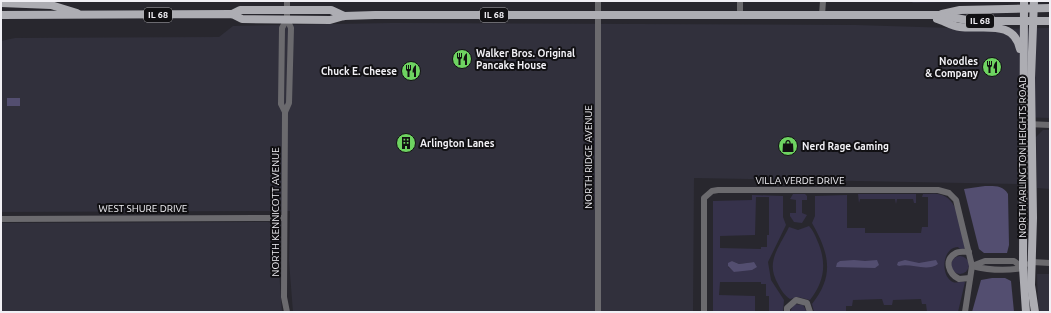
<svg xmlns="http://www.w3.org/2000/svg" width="1051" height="313" font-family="Ubuntu,sans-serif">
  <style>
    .built { fill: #31303c }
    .green { fill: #36324b; fill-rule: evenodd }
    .water { fill: #534e70 }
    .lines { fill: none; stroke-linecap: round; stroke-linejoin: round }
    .minor { stroke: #6b6a6e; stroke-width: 6 }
    .major { stroke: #adadb3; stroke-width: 8 }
    .labels { text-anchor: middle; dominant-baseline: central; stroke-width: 4; stroke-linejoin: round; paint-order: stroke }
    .shield { fill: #111013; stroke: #aeadb1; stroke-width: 1 }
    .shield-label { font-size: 9px; font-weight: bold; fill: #f1f0f5 }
    .poi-label { font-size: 10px; font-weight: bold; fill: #f1f0f5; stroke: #111013; text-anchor: start }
    .street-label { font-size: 10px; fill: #f1f0f5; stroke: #111013 }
  </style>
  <rect width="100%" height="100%" fill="#28272e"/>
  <g class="built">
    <path d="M911,1H1001L913,3Z"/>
    <path d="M392,23L856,25L984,29L1050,28V118L1020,117V184L694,178L693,312H293L289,261L290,211L1,212V41L15,38L219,37L233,26Z"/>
    <path d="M1043,130H1050V189L1037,188L1036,137Z"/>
    <path d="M268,222L281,225L279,271L282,312H1V223Z"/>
    <path d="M1037,274H1050V312H1040L1038,304Z"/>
  </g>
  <g class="green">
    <path d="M793,194H805L807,196V200H802V213L807,215L802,223L794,222L790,216V213H796V200L790,199Z"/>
    <path d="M858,194H916V203H914L913,199H897L896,204L895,199H860L859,203Z"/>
    <path d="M923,194C929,194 937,193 942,195C960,201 961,232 965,248L961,250L958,247C943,247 940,273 951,281C957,285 959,280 965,282L958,312H927L926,304H922L921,299L893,300L892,305H884L882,299L853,300L852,306H846V312H814L812,304C835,275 829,253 812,223L815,216V196L847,195V228H865V233H921L922,227H928V197H922Z"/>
    <path d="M752,195L783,196V217L786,225L768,262L771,280L784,300L783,312H769V296H766V284H761V282H720L719,295L755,296V312H713V201L752,200ZM756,197H769V235H767V247H761V249L720,248V236L755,235ZM732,261L739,264L754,262L735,272L728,267Z"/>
    <path d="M809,226C813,230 815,235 817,240C827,262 825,281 810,300L798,297L790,299C784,295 781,290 778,284C765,262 779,248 789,227L798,230Z"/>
    <circle cx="960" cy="265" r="9"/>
    <path d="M794,304L803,305L807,312H790Z"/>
  </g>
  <g class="water">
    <rect x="7" y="98" width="13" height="8"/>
    <path d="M985,186C994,186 1003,185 1008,194L1009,245L1007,253H984L979,249L964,189Z"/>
    <path d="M854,260L865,261L877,260L879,265L875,268L836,267L837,263L840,261Z"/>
    <path d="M905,260L919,263L936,260L938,264C927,272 911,263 899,266L897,265L898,262Z"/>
    <path d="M732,261L739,264L754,262L757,267L752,270L734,272L728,266V263Z"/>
    <path d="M992,278H1005L1011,281L1014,312H972L981,280Z"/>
  </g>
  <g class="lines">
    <g class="minor">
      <path d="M598,1V312"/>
      <path d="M740,15V1"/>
      <path d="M822,15L823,1"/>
      <path d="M285,112L281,104L282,28L287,19"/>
      <path d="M1027,124L1050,125"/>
      <path d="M1,219L284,218"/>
      <path d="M969,252C964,252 959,251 956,253C943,260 949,274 959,279L970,278"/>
      <path d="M985,261H1014L1023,268C1006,271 988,270 972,266Z"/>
      <path d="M1029,264L1032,262L1050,263"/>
      <path d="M287,312L284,297L285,112L289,103L291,28L287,19V1"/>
      <path d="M704,312V198L712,191L718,190H938L949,193L956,200L972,266L965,312"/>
      <path d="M787,312V308L796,300L807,303L810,312"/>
    </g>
    <g class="major">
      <path d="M1024,1L1023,268L1026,312"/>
      <path d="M1034,1L1031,78L1033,218L1031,285L1035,312"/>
      <path d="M1,3L51,5L77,13"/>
      <path d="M232,14L240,10H331L344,16"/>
      <path d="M942,14L960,10L1050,8"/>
      <path d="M1,15L232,14L242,19L330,20L344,16L375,15H938L973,21H1050"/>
      <path d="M937,19C944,21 952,26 960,27C983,30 1014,19 1020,49"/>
    </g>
  </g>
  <defs>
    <g id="restaurant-disc" transform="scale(1)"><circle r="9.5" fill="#6ed361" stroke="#111013"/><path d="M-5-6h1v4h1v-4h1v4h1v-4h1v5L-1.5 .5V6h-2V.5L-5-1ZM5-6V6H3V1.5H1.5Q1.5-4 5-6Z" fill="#111"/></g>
    <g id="building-disc" transform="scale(1)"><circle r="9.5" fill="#6ed361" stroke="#111013"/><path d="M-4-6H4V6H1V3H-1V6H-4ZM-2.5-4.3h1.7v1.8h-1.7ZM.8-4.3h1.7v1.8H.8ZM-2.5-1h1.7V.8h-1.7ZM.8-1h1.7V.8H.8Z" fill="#111"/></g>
    <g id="shop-disc" transform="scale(1)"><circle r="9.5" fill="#6ed361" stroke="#111013"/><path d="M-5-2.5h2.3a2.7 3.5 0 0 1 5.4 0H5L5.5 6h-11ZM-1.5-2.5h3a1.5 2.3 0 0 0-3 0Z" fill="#111"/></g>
  </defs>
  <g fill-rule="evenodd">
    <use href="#restaurant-disc" x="462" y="59"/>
    <use href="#restaurant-disc" x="992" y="67"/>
    <use href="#restaurant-disc" x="411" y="71"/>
    <use href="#building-disc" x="406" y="143"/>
    <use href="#shop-disc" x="788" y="146"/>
  </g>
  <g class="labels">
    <g class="shield">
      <rect x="144" y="8" width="28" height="14" rx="3"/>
      <rect x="480" y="8" width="28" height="14" rx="3"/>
      <rect x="966" y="14" width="28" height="14" rx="3"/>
    </g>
    <g class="shield-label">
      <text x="158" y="15">IL 68</text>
      <text x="494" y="15">IL 68</text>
      <text x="980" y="21">IL 68</text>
    </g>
    <g class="poi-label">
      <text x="476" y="53">Walker Bros. Original<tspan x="476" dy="12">Pancake House</tspan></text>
      <text x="978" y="61" text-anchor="end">Noodles<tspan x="978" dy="12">&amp; Company</tspan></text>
      <text x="397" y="71" text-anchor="end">Chuck E. Cheese</text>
      <text x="420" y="143">Arlington Lanes</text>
      <text x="802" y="146">Nerd Rage Gaming</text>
    </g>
    <g class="street-label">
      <text transform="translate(588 157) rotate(-90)">NORTH RIDGE AVENUE</text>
      <text transform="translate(1022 157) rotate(-90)">NORTH ARLINGTON HEIGHTS ROAD</text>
      <text x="800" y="180">VILLA VERDE DRIVE</text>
      <text x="143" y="208">WEST SHURE DRIVE</text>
      <text transform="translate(275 212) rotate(-90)">NORTH KENNICOTT AVENUE</text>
    </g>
  </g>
  <rect width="1051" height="313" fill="none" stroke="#f1f0f5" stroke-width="4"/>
</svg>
